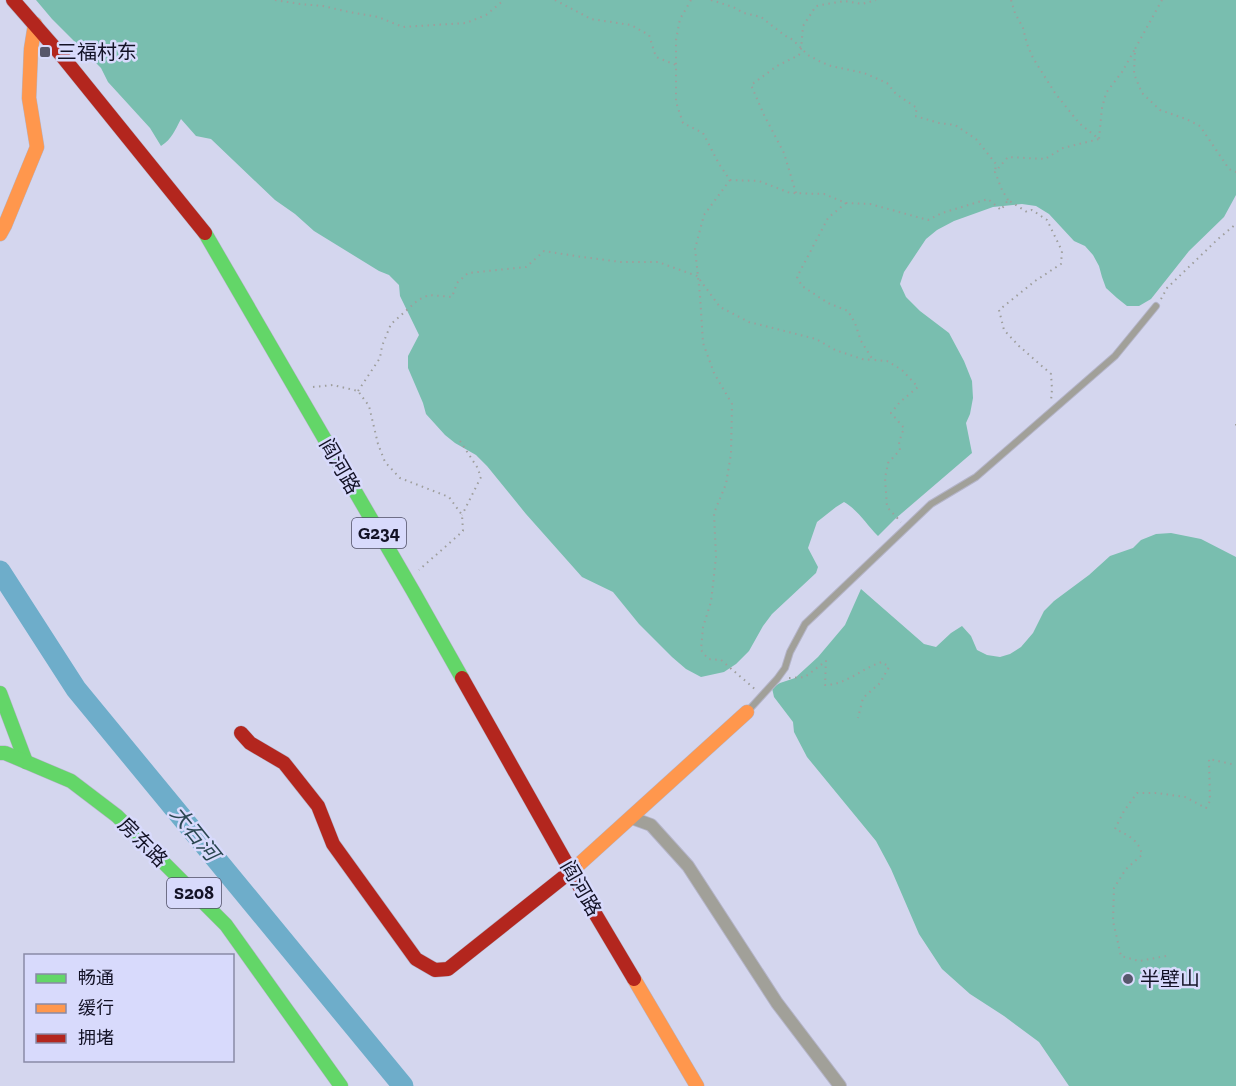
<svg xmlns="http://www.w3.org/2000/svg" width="1236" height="1086" font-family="'Zilla Slab','Noto Sans SC',serif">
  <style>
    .forest { fill: #79beaf }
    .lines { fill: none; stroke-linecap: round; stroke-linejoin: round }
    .river { stroke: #6eadca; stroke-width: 21 }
    .lane-casing { stroke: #b4b4c8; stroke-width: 8 }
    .street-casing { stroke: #b4b4c8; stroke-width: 14 }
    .fast-casing { stroke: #b4b4c8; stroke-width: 15 }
    .slow-casing { stroke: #b4b4c8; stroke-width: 15 }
    .jam-casing { stroke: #b4b4c8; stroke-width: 15 }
    .path { stroke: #9e9e9c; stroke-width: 2; stroke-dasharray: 1.5 4.5; stroke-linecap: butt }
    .lane { stroke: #a1a099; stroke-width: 6 }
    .street { stroke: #a1a099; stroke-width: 12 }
    .fast { stroke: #63d668; stroke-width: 14 }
    .slow { stroke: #ff974d; stroke-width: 14 }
    .jam { stroke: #b3261e; stroke-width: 14 }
    .poi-dot { fill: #57576c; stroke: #d8dafc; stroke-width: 2 }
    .labels { text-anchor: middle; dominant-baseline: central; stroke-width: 5; stroke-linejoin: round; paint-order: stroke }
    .shield { fill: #d8dafc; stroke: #4e4e66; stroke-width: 1.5 }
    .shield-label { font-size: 18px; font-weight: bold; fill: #131226 }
    .poi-label { font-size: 20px; fill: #131226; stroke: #d8dafc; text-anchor: start }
    .street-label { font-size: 20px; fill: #131226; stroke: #d8dafc }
    .water-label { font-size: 21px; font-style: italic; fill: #2b4751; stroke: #d8dafc }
  </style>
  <rect width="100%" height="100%" fill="#d4d6ee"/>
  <g class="forest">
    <path d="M36,0H1236V195L1224,217L1189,251L1151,299L1139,306H1127L1117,298L1106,288L1102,277L1099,266L1093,255L1085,246L1074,241L1049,214L1036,206L1022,204L993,207L954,221L937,230L926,239L904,272L900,284L906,297L920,311L949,333L964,361L972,381L973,398L970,414L966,423L972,453L895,519L878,536C866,524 859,511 844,502L836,507L817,522L808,548L818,567L816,573L772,614L763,626L749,651L736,664L724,672L701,677L686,669L672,657L639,624L613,592L582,577L526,514L487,466L476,455L455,443L445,435L426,414L423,403L408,368V356L419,335L400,296L399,285L389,275L379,271L314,231L295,214L275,200L211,139L196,136L181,119C175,130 172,139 161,146L150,128L108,82L101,68L52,19Z"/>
    <path d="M1171,533L1201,539L1236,557V1086H1069L1039,1042L1004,1016L970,994L942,969L919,934L891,869L876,841L807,757L794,732L793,722L774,697L772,688L780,683L795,678L818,657L845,625L861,589L924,644L936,647L951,633L962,626L971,636L977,650L987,655L1000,657L1010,654L1021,647L1033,633L1044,611L1054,601L1089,575L1110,556L1133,548L1141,540L1156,534Z"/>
  </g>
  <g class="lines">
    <path class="river" d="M0,571L76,689L403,1086"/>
    <g class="lane-casing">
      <path id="lane" d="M747,712L777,679L785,668L790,652L805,624L931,504L976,477L1115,356L1156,306"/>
    </g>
    <g class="street-casing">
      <path id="street" d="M632,818L651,825L688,866L777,1003L840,1086"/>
    </g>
    <g class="fast-casing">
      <g id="fast">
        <path d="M205,233L413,591L462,678"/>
        <path d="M0,693L26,762"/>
        <path d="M0,753H5L71,781L117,816L226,925L341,1086"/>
      </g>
    </g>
    <g class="slow-casing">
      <g id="slow">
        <path d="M0,234L5,225L37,147L29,98L31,49L35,24"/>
        <path d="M575,868L747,712"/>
        <path d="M634,979L697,1086"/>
      </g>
    </g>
    <g class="jam-casing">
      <g id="jam">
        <path d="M13,0L62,56L205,233"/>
        <path d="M462,678L590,905L634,979"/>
        <path d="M241,733L250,743L284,763L318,806L333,844L416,959L435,970L448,969L575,868"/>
      </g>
    </g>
    <g class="path">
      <path d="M275,0L300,4L323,6L349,12L378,17L403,27L466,23L486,15L504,0"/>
      <path d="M555,0L591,19L631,25L649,35L656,57L676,65"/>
      <path d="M691,0L680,19L676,40V102L683,123L703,133L719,164L730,180L759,181L790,193L824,194L846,203L870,204L928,220L942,213L988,199L1001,210L1008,200L1027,212L1032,210L1047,220L1062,251L1061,264L1035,281L999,310L1004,330L1019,346L1051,374L1052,389L1051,401"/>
      <path d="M711,0L733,7L744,13L761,17L784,35L793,40L808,55L821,62L831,66L864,73L887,83L896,94L917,108L915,116L939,123L955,125L976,139L996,164L995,172"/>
      <path d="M1011,0L1015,13L1023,28L1027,44L1033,58L1055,93L1079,123L1099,139L1102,108L1106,93L1122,72L1135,49"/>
      <path d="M1162,0L1135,49L1134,74L1142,93L1160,110L1186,119L1200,126L1229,169L1236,172"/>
      <path d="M730,180L704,215L695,249L700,295L703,343L714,373L732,404L731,454L726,484L714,513L716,557L711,602L703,627L701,650L708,659L721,660L756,690"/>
      <path d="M796,193L784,153L764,115L751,85L777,66L799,55L801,49L803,26L816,6L844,1L862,4L876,0"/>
      <path d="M1008,200L1002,190L995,172L1008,157L1045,159L1063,148L1099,139"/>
      <path d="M846,203L828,218L797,277L802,286L828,303L848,311L855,323L861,341L873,360L887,361L902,370L918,387L900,402L891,413L904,428L899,442L900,450L888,463L885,478L887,507L901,522"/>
      <path d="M1161,299L1167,288L1218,239L1236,224"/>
      <path d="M313,387L333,385L358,391L369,406L378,444L385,462L400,478L449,497L462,515L463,531L419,570"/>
      <path d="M358,391L380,358L382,346L391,324L418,300L429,295L452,297L457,283L468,273L526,267L544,251L582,257L621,262H658L697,276L720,307L749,322L816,339L835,350L862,359L873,360"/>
      <path d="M1236,424V428"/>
      <path d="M460,441L477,467L481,477L462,515"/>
      <path d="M789,678L805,677L826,661L825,685C846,685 862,668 882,662L889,667L880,683L863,698L858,718"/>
      <path d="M1166,956L1139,961L1121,956L1113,921L1114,888L1126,869L1142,855C1139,840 1128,835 1115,829L1124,811L1137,793H1157L1185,797L1206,808L1210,801L1209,759L1236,765"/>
    </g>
    <use href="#lane" class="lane"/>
    <use href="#street" class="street"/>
    <use href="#fast" class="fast"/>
    <use href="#slow" class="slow"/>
    <use href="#jam" class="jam"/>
  </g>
  <g class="poi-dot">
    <rect x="39" y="46" width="12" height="12" rx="3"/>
    <circle cx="1128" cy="979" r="6"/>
  </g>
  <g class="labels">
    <g class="shield">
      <rect x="352" y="518" width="54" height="30" rx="4.5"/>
      <rect x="167" y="878" width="54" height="30" rx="4.5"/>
    </g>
    <g class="shield-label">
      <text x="379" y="533">G234</text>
      <text x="194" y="893">S208</text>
    </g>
    <g class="poi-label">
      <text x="57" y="52">三福村东</text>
      <text x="1140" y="979">半壁山</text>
    </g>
    <g class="street-label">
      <text transform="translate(340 466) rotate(60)">阎河路</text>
      <text transform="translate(143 842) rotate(45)">房东路</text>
      <text transform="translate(581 888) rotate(60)">阎河路</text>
    </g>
    <g class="water-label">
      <text transform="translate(195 833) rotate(51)">大石河</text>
    </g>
  </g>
  <rect x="24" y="954" width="210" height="108" fill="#d8dafc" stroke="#898aa6" stroke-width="1.5"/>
  <rect x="36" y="974" width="30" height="9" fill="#63d668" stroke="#898aa6" stroke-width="1.5"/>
  <text x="78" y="984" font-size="18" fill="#131226">畅通</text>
  <rect x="36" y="1004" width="30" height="9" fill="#ff974d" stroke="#898aa6" stroke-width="1.5"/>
  <text x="78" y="1014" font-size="18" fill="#131226">缓行</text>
  <rect x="36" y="1034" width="30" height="9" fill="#b3261e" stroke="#898aa6" stroke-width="1.5"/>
  <text x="78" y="1044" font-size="18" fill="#131226">拥堵</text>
</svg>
